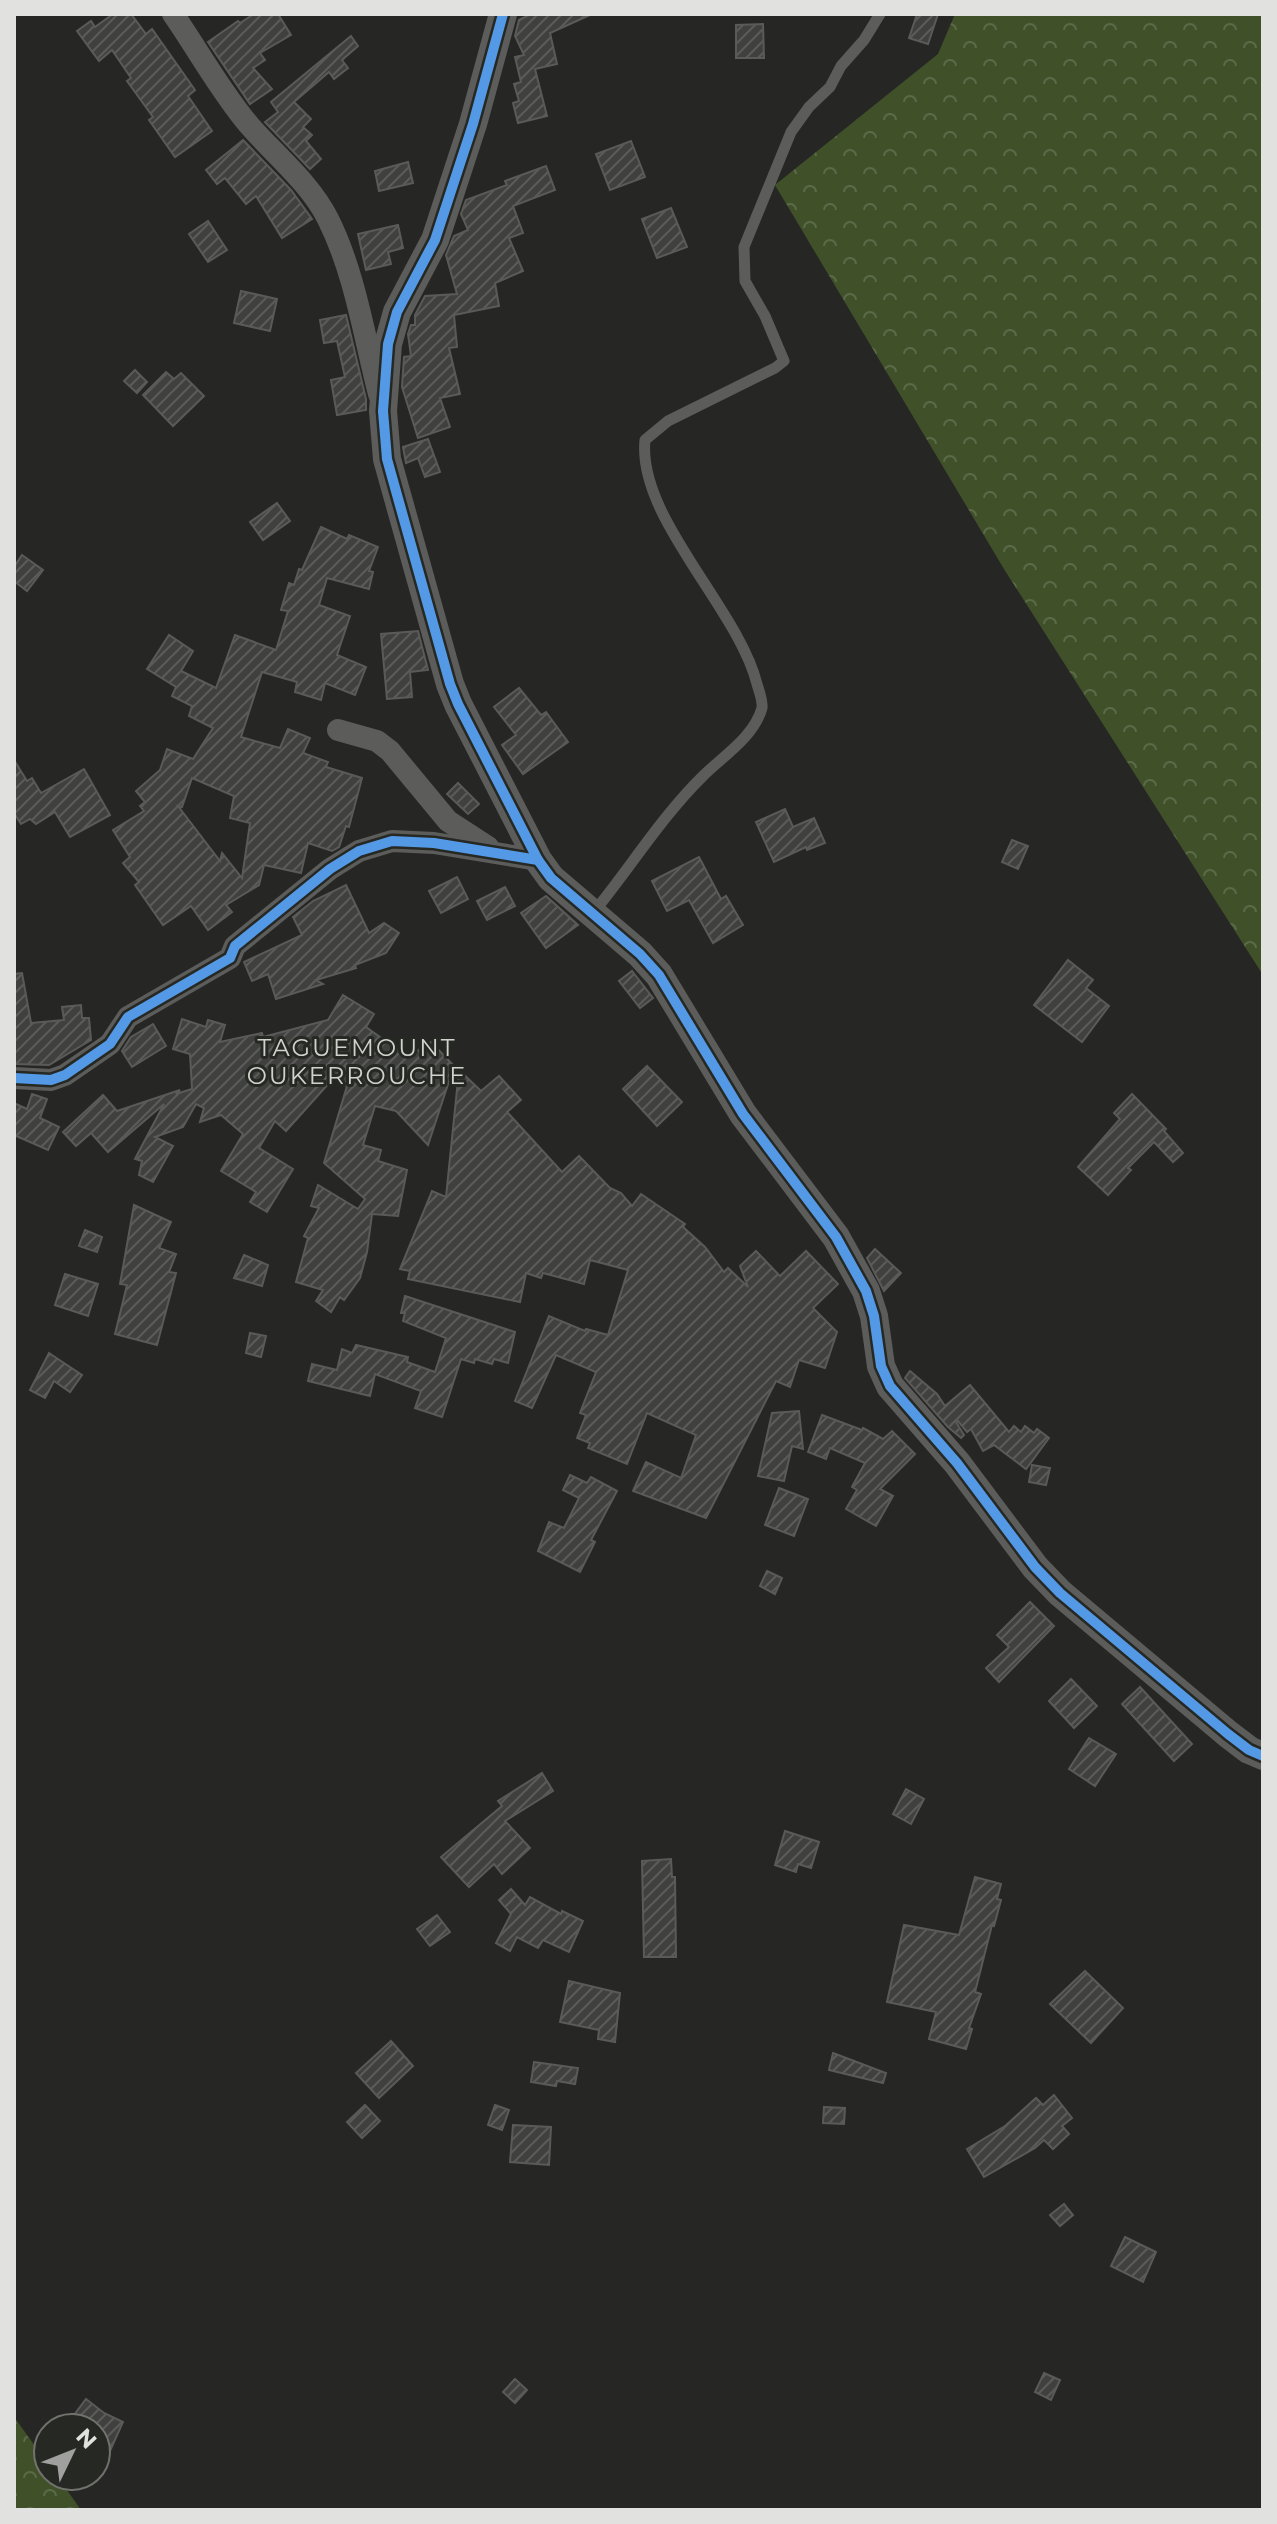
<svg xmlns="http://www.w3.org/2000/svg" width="1277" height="2524" font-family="Montserrat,sans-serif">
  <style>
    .forest { fill: url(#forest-crowns) }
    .building { fill: url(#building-hatch); stroke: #5a5b58; stroke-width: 2; fill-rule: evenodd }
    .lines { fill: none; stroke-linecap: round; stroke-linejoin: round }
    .service { stroke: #5c5d5b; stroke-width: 11 }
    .minor { stroke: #5c5d5b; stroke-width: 22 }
    .tertiary { stroke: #5c5d5b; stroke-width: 28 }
    .cycleway-casing { stroke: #262823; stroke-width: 15 }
    .cycleway { stroke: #5399e6; stroke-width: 10 }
    .labels { text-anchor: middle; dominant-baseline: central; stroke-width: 6; stroke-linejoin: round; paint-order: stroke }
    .quarter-label { font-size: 24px; letter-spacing: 2px; fill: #d0d3cd; stroke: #262823 }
  </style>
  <defs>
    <pattern id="forest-crowns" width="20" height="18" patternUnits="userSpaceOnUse" patternTransform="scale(2)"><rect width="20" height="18" fill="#405129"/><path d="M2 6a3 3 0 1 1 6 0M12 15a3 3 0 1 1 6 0" fill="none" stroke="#5b6a48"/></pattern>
    <pattern id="building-hatch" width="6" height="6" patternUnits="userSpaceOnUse" patternTransform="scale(2)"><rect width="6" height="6" fill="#40403e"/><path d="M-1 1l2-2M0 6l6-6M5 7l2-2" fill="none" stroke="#5b5b59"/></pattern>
  </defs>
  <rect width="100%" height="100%" fill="#262724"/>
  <g class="forest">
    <path d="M955,14H1263V975L1004,569L775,185L938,54Z"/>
    <path d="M14,2417L48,2464V2476H57L81,2510H14Z"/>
  </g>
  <g class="building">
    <path d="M113,14H131L146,34L152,29L195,90L188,96L212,131L175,157L149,120L153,117L127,81L131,78L112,50L99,61L77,31L91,21L95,27Z"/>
    <path d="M254,14H278L291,35L260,53L265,60L253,68L272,89L250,104L208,42L238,21L240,23Z"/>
    <path d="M531,14H592L550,33L557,64L535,69L547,116L518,123L513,103L519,101L514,84L521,82L515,57L524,55L515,36L519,20Z"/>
    <path d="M917,14H938L928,44L909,38Z"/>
    <path d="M763,24L764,58H736V25Z"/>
    <path d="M351,36L358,46L342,60L348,68L334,79L329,72L294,102L311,119L303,127L312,135L306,141L321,159L310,169L265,122L278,112L271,102Z"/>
    <path d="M243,140L291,190L312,219L282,238L256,196L246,204L225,178L217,184L206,170Z"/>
    <path d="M631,141L645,177L610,190L596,154Z"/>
    <path d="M408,162L413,183L379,191L375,171Z"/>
    <path d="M546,166L555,190L513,206L523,233L509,238L523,271L495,283L499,306L454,315L457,347L449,348L460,394L440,398L450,427L418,438L402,387L404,357L411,356L408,334L411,325H415V315L425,296L457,294L446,255L454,236L468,230L461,214L466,200L507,185L505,181Z"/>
    <path d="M671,208L687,247L657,258L642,219Z"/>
    <path d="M208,221L227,250L208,262L189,234Z"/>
    <path d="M398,225L403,248L388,252L391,264L366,270L358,234Z"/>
    <path d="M241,291L277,299L270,331L234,323Z"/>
    <path d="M346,315L366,399V410L337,415L331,380L345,377L337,341L324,343L320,320Z"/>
    <path d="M135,370L147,382L137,393L124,381Z"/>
    <path d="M166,372L174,379L181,373L204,396L173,426L143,395Z"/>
    <path d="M428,439L440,472L425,477L418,458L406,463L403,447Z"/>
    <path d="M277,503L290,521L263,540L250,522Z"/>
    <path d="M321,527L347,539L349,535L378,547L369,571L373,572L369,589L327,578L319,605L350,616L337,655L366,667L355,695L325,683L321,700L295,692L297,682L262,672L241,737L280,748L288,729L310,738L303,753L328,762L326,767L362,778L349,827L346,826L339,847L332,851L308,843L301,873L264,865L259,885L226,905L232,912L208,930L191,906L163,925L135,885L139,882L123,863L130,857L113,830L144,811L140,806L145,802L136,791L160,770L167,749L193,759L213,728L189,716L192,706L172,696L176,687L147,669L169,635L193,651L181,671L216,688L235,635L276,650L288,611L281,610L289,583L294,585L299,569L302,570ZM192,778L234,796L230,818L250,823L242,878L222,853L220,861L178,806L182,807Z"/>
    <path d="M22,555L43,570L27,591L14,581V567Z"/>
    <path d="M418,631L428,670L410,672L412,697L387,699L381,634Z"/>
    <path d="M519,688L541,715L546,712L568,742L523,774L502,745L516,735L494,707Z"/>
    <path d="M14,760L27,781L32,778L41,793L84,769L110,815L70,837L55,812L36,824L30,819L21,824L14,813Z"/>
    <path d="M458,783L479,804L468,814L447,794Z"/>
    <path d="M785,809L793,827L814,818L825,843L807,850L806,847L774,862L756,822Z"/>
    <path d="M1012,840L1028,846L1018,869L1002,862Z"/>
    <path d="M699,857L721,899L726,896L743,925L713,943L689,900L667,911L652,881Z"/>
    <path d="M457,877L468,899L441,913L429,891Z"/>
    <path d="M346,885L369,933L384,923L399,933L386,953L355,965L356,968L316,980L323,984L276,999L268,974L252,981L244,962L302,935L293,917L313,901Z"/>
    <path d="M505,887L515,906L487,920L477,901Z"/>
    <path d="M546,896L578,925L546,948L521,913Z"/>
    <path d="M1068,960L1093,980L1086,988L1109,1006L1082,1042L1034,1005Z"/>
    <path d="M632,971L653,998L640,1008L619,981Z"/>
    <path d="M22,973L31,1023L64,1020L62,1007L81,1005L82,1018H89L91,1040L49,1065L14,1064V974Z"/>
    <path d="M343,995L374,1014L366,1027L408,1057L418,1050L420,1053L431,1042L454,1066L428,1145L396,1111L375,1106L363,1145L381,1150L378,1161L407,1170L398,1216L372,1214L367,1252L360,1278L344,1300L340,1297L331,1312L316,1301L323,1290L296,1282L308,1238L304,1236L319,1208L311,1206L318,1185L358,1209L365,1199L324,1163L347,1086L339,1083L347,1063L286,1131L275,1121L259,1148L293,1169L267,1212L250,1202L256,1192L221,1171L243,1134L221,1115L200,1122L204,1108L196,1104L183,1127L155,1137L173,1146L153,1182L139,1175L142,1161L135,1159L164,1104L108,1152L91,1133L76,1146L63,1132L103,1095L117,1111L180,1090L176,1094L192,1089L190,1054L173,1049L182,1019L206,1027L208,1020L225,1025L220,1042L262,1033L263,1037L328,1020Z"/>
    <path d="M153,1024L166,1046L132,1067L122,1051L131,1037Z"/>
    <path d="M647,1066L682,1102L657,1126L623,1089Z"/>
    <path d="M459,1070L481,1091L499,1076L521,1100L507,1112L562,1172L579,1156L610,1188L621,1193L632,1206L641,1194L685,1224L683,1227L705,1247L724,1272L728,1268L748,1287L740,1266L756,1251L780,1276L806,1251L838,1284L813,1308L837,1332L825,1368L799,1360L790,1387L776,1381L706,1518L633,1491L646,1462L681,1478L696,1435L647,1413L627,1464L588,1448L590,1443L577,1438L586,1415L580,1413L596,1372L556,1355L532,1408L515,1401L549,1316L585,1331L586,1329L608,1335L628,1270L590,1260L584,1284L543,1273L541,1278L526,1273L520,1302L408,1279L410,1271L400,1269L432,1191L446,1197Z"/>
    <path d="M32,1094L47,1099L40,1118L59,1127L48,1150L14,1135V1103L27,1109Z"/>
    <path d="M1132,1094L1166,1129L1164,1131L1183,1153L1173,1162L1154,1142L1128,1168L1131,1170L1108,1195L1078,1167L1120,1119L1114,1113Z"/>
    <path d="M134,1205L171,1222L159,1248L176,1254L169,1272L176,1273L157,1345L115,1334L127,1285L120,1284Z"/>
    <path d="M85,1230L102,1237L97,1252L79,1246Z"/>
    <path d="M875,1249L901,1273L884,1291L867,1258Z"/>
    <path d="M244,1255L268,1265L262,1286L234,1278Z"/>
    <path d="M65,1274L98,1284L88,1316L55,1305Z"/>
    <path d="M405,1296L515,1332L508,1363L494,1359L492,1364L475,1359L474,1363L461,1359L442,1417L415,1408L421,1391L375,1374L370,1396L308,1381L312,1364L337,1370L342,1349L352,1353L356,1345L408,1357L407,1362L435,1372L446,1338L403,1321L405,1313H401Z"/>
    <path d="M250,1333L266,1336L261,1357L246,1353Z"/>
    <path d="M49,1353L82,1375L70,1392L54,1381L45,1398L30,1390Z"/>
    <path d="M910,1371L937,1394L945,1406L970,1385L1009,1432L1014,1426L1021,1432L1025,1426L1034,1433L1037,1429L1049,1438L1026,1469L994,1445L983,1451L971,1429L967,1432L958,1421L956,1422L964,1435L961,1438L948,1427L905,1378Z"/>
    <path d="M799,1411L803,1449L792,1446L784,1481L758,1476L772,1413Z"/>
    <path d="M822,1415L862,1430L863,1428L883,1439L892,1431L915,1454L880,1489L893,1496L876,1526L846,1509L857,1490L852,1487L865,1463L830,1448L826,1459L808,1452Z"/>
    <path d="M1032,1465L1050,1468L1046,1485L1029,1482Z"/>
    <path d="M570,1475L587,1483L591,1477L617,1491L591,1540L595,1542L580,1572L538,1551L549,1522L564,1528L579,1498L563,1490Z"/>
    <path d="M779,1488L808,1499L794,1536L765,1525Z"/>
    <path d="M767,1571L782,1578L775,1594L760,1586Z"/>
    <path d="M1030,1602L1054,1626L999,1682L986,1668L1009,1647L997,1635Z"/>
    <path d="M1071,1679L1097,1706L1074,1728L1049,1701Z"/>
    <path d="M1140,1687L1192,1744L1174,1761L1122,1704Z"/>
    <path d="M1089,1738L1116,1754L1095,1786L1069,1769Z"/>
    <path d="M542,1773L553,1791L505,1821L530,1848L502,1874L494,1864L469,1887L441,1857L502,1806L498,1801Z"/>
    <path d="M906,1789L924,1799L911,1824L893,1814Z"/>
    <path d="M785,1831L819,1842L811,1868L798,1864L796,1872L775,1865Z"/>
    <path d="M671,1859L672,1877H675L676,1957H644L642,1861Z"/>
    <path d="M975,1877L1001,1884L997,1899L1001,1900L994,1926L992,1925L975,1992L981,1994L969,2028L972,2029L966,2049L929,2039L936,2012L887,2002L904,1925L959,1935Z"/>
    <path d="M511,1889L525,1905L530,1897L561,1914L562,1911L583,1921L569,1952L543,1940L538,1948L517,1937L510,1951L496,1943L511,1914L499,1900Z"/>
    <path d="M437,1915L450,1932L430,1946L417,1929Z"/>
    <path d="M1085,1971L1123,2008L1091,2043L1050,2004Z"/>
    <path d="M569,1981L620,1993L615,2042L598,2039L599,2030L560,2022Z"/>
    <path d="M391,2041L413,2066L379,2098L356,2073Z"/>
    <path d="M833,2053L886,2073L883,2083L829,2070Z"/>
    <path d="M534,2062L578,2068L575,2084L557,2081L556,2086L531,2082Z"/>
    <path d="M1054,2095L1072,2118L1062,2126L1069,2134L1053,2149L1044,2140L1035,2148L984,2177L967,2149L1005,2126L1036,2098L1043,2105Z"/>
    <path d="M365,2105L380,2121L362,2138L347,2122Z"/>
    <path d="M495,2105L509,2110L502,2130L488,2125Z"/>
    <path d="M824,2107L845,2108L844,2124L823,2123Z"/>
    <path d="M513,2125L551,2127L549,2165L510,2162Z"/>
    <path d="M1064,2204L1073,2215L1060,2226L1050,2215Z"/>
    <path d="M1125,2237L1156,2252L1143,2282L1111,2266Z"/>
    <path d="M1044,2373L1060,2380L1051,2400L1035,2392Z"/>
    <path d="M515,2379L527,2390L515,2403L503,2392Z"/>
    <path d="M86,2399L104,2413L123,2422L96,2482V2446L101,2435L96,2428H92L74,2415Z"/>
  </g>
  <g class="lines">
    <path class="service" d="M593,913C630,868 662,816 703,776C723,756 754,737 762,708C763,701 759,691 757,684C738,608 637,517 645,440L668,421L775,368L784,361L765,316L745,281L744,247L791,132L809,107L830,87L841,66L864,40L880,14"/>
    <g class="minor">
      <path d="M173,14C198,50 221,92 249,125C275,155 310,183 328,219C355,273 364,336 379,394"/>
      <path d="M338,730L377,741L390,751L448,821L488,847"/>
      <path d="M14,1078L51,1080L65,1075L110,1044L128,1017L230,958L235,946L330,869L359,851L392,841L434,843L538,860"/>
    </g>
    <path class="tertiary" d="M503,14L473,124L435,240L397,312L388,344L383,411L387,459L450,684L458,704L538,860L551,878L640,954L659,975L743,1114L836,1237L866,1291L874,1316L881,1366L890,1386L957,1463L1035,1567L1060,1593L1228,1734L1249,1750L1263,1756"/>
    <g class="cycleway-casing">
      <g id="cycleway">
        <path d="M503,14L473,124L435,240L397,312L388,344L383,411L387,459L450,684L458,704L538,860L551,878L640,954L659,975L743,1114L836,1237L866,1291L874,1316L881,1366L890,1386L957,1463L1035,1567L1060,1593L1228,1734L1249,1750L1263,1756"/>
        <path d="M14,1078L51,1080L65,1075L110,1044L128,1017L230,958L235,946L330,869L359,851L392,841L434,843L538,860"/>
      </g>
    </g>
    <use href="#cycleway" class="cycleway"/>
  </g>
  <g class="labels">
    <g class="quarter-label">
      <text x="357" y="1047">TAGUEMOUNT<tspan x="357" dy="28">OUKERROUCHE</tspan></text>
    </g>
  </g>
  <rect width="1277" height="2524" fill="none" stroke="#e1e2df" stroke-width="32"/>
  <g transform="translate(72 2452) rotate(47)"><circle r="38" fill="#262823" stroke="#71726e" stroke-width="2"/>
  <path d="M0-6L14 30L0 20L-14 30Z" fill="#a0a19e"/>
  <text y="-12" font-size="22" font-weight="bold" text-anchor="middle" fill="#e1e2df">N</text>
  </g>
</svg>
